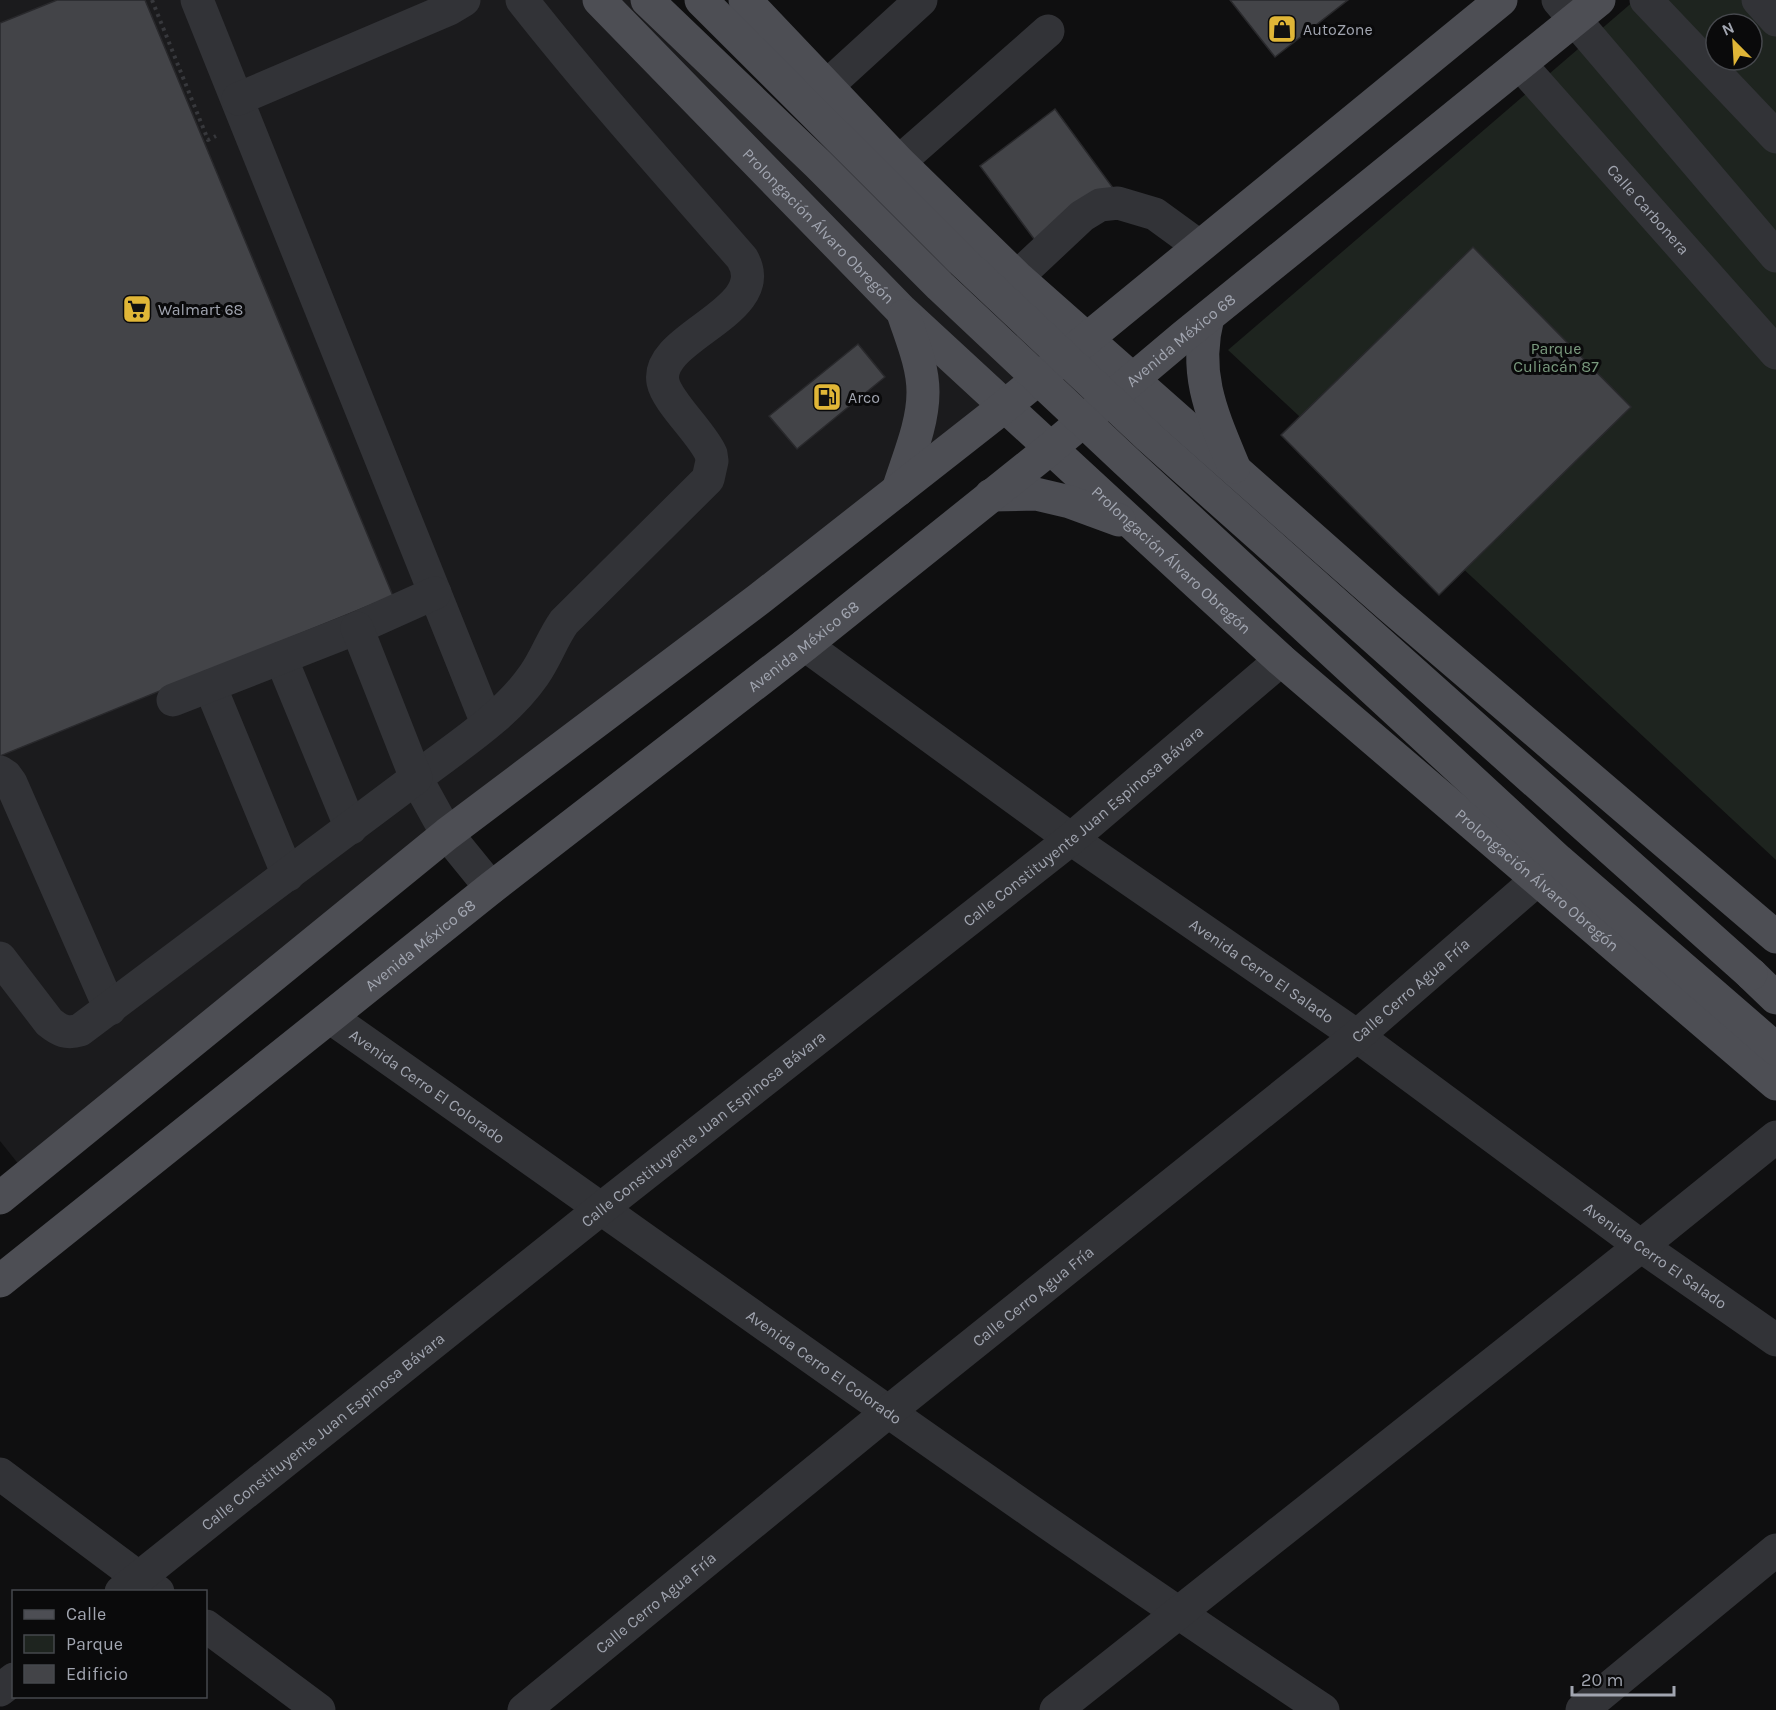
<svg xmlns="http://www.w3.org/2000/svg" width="1776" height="1710" font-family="Karla,sans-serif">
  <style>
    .built { fill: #1b1b1d }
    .green { fill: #1e241f; fill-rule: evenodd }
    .building { fill: #434448; stroke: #29292c; stroke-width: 1.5 }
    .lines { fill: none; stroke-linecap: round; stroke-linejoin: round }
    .path { stroke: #37383c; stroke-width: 4; stroke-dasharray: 3 4.5; stroke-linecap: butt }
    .minor { stroke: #323337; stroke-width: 33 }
    .major { stroke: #4d4e54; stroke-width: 33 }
    .major-bridge { stroke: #4d4e54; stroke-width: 33 }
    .labels { text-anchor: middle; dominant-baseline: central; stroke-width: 6; stroke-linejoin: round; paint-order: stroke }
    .poi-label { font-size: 16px; fill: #a1a5b0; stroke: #0a0a0b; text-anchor: start }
    .street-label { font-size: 16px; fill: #a1a5b0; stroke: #0a0a0b }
    .park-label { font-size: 16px; fill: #7a9a7e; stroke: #0a0a0b }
  </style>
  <rect width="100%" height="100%" fill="#0f0f10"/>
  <path class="built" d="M0,0H647L1039,380L28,1176L0,1141Z"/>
  <path class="green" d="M1635,0H1776V860L1228,350ZM1716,24H1752V60H1716Z"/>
  <g class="building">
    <path d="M57,0H145L393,596L0,756V23Z"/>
    <path d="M1230,0H1348L1275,57Z"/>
    <path d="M1055,109L1113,188L1037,243L980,166Z"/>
    <path d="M1473,247L1631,407L1439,595L1281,435Z"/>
    <path d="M858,344L885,377L797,449L769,416Z"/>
  </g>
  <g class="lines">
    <path class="path" d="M152,0L208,140L216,136"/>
    <g class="minor">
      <path d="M197,0L487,723"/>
      <path d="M1558,0L1776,256"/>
      <path d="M1646,0L1776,137"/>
      <path d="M1758,0L1776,20"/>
      <path id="s1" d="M1520,64L1776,353"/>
      <path d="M827,86L921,0"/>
      <path d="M238,99L449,9L464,0"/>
      <path d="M899,162L1048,31"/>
      <path d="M1017,277L1082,216L1100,205L1118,203L1155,214L1199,246"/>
      <path id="s2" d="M805,645L1071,839L1357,1036L1641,1246L1776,1340"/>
      <path d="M281,658L351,828"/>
      <path d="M210,686L288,875"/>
      <path d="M173,700L357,628L435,593"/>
      <path d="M0,772L6,776L11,783L110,1009"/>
      <path d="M491,888L447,834L416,778C456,747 505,717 534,675C546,658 552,639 564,622L708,479L712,461L711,454C702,433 667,402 663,382C654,336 774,312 742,258C668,173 592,89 522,0"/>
      <path d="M0,958L49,1022C60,1031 67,1034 80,1030L416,778L357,628"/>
      <path id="s3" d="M331,1018C661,1249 987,1487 1323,1710"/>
      <path d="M0,1474L158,1592"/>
      <path id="s4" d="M121,1592L602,1208L1071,839L1281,660"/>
      <path d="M206,1626L319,1710"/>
      <path d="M0,1690L14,1679"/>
      <path id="s5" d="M524,1710L888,1412L1357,1036L1538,879"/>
      <path d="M1056,1710L1641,1246L1776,1137"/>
      <path d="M1582,1710L1776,1550"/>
    </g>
    <g class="major">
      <path id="s6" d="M599,0L902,311L1199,585L1281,660L1776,1084"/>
      <path d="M745,0L899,162L1017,277L1388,605L1776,937"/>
      <path d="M1208,317C1193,374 1212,414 1234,467"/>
      <path d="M898,490C908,458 923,425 923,392C923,366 912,340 904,316"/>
      <path d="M991,495L1036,494L1070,502L1119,520"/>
      <path d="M1751,974L1776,998"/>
      <path d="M0,1198L447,834L759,599L1005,406L1501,0"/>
      <path id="s7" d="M0,1281L491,888L805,645L1051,448L1184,336L1599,0"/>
    </g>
    <g class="major-bridge">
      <path d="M647,0L818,164L940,286L1126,461L1558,860L1776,1049"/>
      <path d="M701,0L961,260L1149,437L1751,974"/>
    </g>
  </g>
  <defs>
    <g id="shop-square" transform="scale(1.5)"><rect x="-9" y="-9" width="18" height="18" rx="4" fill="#e0b637" stroke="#0a0a0b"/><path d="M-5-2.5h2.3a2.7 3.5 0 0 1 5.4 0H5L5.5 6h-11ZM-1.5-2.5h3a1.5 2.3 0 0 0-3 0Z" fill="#111"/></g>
    <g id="supermarket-square" transform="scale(1.5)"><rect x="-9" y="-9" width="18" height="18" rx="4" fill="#e0b637" stroke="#0a0a0b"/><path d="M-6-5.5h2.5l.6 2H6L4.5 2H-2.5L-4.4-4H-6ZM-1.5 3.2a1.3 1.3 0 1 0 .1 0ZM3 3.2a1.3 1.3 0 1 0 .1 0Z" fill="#111"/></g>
    <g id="fuel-square" transform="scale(1.5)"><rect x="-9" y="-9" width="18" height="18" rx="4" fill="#e0b637" stroke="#0a0a0b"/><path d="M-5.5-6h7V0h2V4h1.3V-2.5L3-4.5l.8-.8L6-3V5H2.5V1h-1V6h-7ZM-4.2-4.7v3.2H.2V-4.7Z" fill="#111"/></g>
  </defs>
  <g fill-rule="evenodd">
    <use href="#shop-square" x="1282" y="29"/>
    <use href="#supermarket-square" x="137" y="309"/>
    <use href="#fuel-square" x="827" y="397"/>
  </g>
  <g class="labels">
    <g class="poi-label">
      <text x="1303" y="29">AutoZone</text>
      <text x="158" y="309">Walmart 68</text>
      <text x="848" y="397">Arco</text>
    </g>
    <g class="street-label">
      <text stroke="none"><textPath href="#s1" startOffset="194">Calle Carbonera</textPath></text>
      <text stroke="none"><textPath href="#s6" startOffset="315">Prolongación Álvaro Obregón</textPath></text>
      <text stroke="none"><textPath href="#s7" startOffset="1510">Avenida México 68</textPath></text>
      <text stroke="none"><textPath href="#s6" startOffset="801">Prolongación Álvaro Obregón</textPath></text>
      <text stroke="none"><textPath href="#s7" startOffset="1024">Avenida México 68</textPath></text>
      <text stroke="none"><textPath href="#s4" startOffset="1230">Calle Constituyente Juan Espinosa Bávara</textPath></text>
      <text stroke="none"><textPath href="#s6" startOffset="1287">Prolongación Álvaro Obregón</textPath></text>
      <text stroke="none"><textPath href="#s7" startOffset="538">Avenida México 68</textPath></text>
      <text stroke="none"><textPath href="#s2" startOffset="561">Avenida Cerro El Salado</textPath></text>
      <text stroke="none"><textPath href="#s5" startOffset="1142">Calle Cerro Agua Fría</textPath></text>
      <text stroke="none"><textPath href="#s3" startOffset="118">Avenida Cerro El Colorado</textPath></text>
      <text stroke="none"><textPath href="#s4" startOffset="744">Calle Constituyente Juan Espinosa Bávara</textPath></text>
      <text stroke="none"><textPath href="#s2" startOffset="1047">Avenida Cerro El Salado</textPath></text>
      <text stroke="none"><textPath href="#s5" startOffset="656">Calle Cerro Agua Fría</textPath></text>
      <text stroke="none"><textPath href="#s3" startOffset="604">Avenida Cerro El Colorado</textPath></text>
      <text stroke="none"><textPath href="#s4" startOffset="258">Calle Constituyente Juan Espinosa Bávara</textPath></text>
      <text stroke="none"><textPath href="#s5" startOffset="170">Calle Cerro Agua Fría</textPath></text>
    </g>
    <g class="park-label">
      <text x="1556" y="348">Parque<tspan x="1556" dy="18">Culiacán 87</tspan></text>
    </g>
  </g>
  <rect x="12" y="1590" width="195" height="108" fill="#0a0a0b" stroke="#46484d" stroke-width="1.5"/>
  <rect x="24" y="1610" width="30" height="9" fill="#4d4e54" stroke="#46484d" stroke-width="1.5"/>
  <text x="66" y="1620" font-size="18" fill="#a1a5b0">Calle</text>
  <rect x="24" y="1635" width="30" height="18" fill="#1e241f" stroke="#46484d" stroke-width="1.5"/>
  <text x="66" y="1650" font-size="18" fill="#a1a5b0">Parque</text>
  <rect x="24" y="1665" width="30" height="18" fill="#434448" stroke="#46484d" stroke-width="1.5"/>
  <text x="66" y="1680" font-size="18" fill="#a1a5b0">Edificio</text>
  <g transform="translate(1734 42) rotate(336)"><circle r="28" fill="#0a0a0b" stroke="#46484d" stroke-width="1.5"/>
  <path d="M0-4.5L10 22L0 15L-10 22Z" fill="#e0b637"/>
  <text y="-9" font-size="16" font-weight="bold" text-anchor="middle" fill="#a1a5b0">N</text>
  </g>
  <path d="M1572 1686v9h102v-9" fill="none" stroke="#a1a5b0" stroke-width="3"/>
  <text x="1581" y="1686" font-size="18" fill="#a1a5b0" stroke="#0a0a0b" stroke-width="4.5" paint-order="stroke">20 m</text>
</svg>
